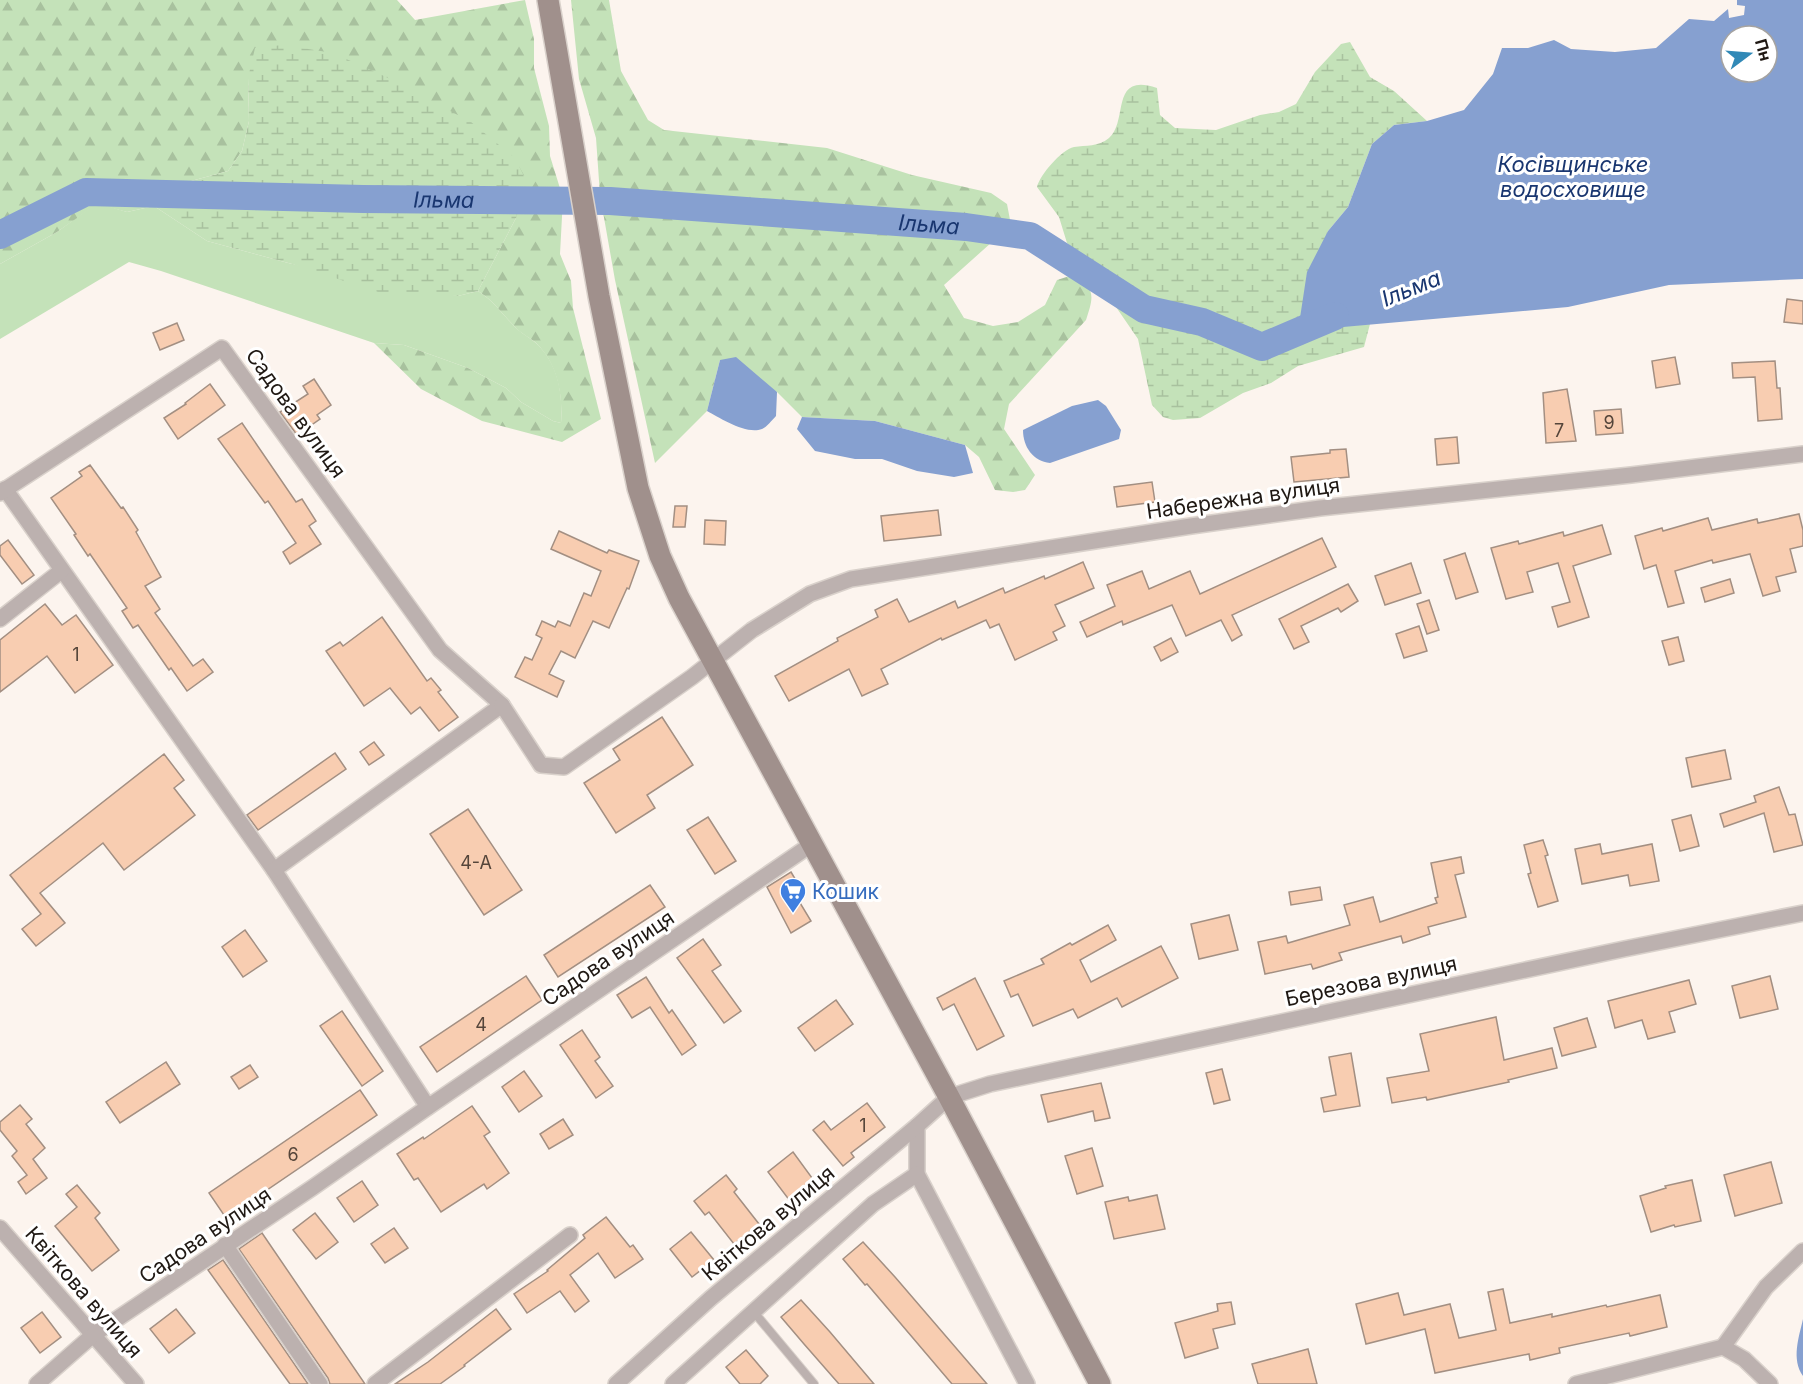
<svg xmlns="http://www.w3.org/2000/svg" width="1803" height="1384" font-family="Inter,sans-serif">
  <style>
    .grass { fill: #c4e2b9 }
    .forest { fill: url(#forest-firs) }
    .wetland { fill: url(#wetland-marsh) }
    .water { fill: #86a0d0; fill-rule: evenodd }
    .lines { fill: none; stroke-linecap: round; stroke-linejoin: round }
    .river { stroke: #86a0d0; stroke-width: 28 }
    .building { fill: #f8cdb1; stroke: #a38f82; stroke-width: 1.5 }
    .lane-casing { stroke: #d9d1cb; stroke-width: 10 }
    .street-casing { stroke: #d9d1cb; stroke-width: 18 }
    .secondary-casing { stroke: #d9d1cb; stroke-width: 24 }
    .lane { stroke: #bcb1af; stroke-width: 8 }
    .street { stroke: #bcb1af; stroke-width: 15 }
    .secondary { stroke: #a0908c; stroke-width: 21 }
    .labels { text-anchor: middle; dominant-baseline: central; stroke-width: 6; stroke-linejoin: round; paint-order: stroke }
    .number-label { font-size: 18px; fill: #55453a }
    .street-label { font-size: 21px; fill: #1f1813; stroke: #fff }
    .shop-label { font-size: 21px; fill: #366cbe; stroke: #fff; text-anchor: start }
    .water-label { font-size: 22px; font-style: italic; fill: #193670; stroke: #fff }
  </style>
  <defs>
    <pattern id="forest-firs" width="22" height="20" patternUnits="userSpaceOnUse" patternTransform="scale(1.5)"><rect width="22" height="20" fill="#c4e2b9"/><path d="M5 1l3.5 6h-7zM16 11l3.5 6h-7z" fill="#a8c19e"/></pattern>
    <pattern id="wetland-marsh" width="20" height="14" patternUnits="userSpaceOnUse" patternTransform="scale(1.5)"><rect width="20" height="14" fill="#c4e2b9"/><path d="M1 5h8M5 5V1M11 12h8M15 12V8" fill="none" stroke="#a8c19e"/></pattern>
  </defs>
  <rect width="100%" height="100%" fill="#fcf4ee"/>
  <path class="grass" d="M97,203L127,212L154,206L207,241L292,264L458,296L478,291C496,303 501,313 515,327C522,334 531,338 538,345C559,366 563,395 561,423L553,421L521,402L506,388L468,368L404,345L374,343L161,271L129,262L0,339V264L57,232Z"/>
  <g class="forest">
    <path d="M0,0H397L415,20L525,0L534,39V68L549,126L550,156L563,198L560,254L571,281L573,308L601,419L562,442L482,421L421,389L374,343L404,345L468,368L506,388L521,402L553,421L561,423C563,395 558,365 537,344C531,338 521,334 515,327C501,313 496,303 478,291L516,218L248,78L249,121L242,151L228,171L180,184L165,185L150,194L154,206L127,212L97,204L57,232L0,264Z"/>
    <path d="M571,0H609L621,71L648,120L664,130L827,148L912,175L991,193L1007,204L1011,225L944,285L964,318L993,326L1018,322L1045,305L1057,280L1076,274C1095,290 1094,296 1086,320L1009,404L1004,429L1035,475L1025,490L1013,492L995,490L979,457L965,445L875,421L802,417L777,392L720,360L707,411L655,463L615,280L600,195L596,138L579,79Z"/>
  </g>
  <g class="wetland">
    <path d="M1350,42L1370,77L1394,91L1427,121L1394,125L1372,144L1348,207L1328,231L1298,330L1370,324L1364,347L1298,366L1271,383L1243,393L1200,418L1173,420L1163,417L1152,405L1138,339L1081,256L1067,243L1059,217L1037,187C1040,175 1061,150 1074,147C1086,145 1098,147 1109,138C1129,121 1109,72 1157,88L1160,115L1175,128L1216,130L1260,115L1279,112L1296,104L1315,72L1341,44Z"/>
    <path d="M283,45L333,53L384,76L471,122L515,158L527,182L516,218L478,291L458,296L378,292L292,264L207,241L154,206L150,194L165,185L180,184L228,171L242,151L249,121L248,78L255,48Z"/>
  </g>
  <g class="water">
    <path d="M1737,0H1803V279L1669,285L1568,307L1298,331L1307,272L1328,231L1348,207L1372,144L1394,125L1427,121L1464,110L1493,74L1502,48H1528L1554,40L1571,49L1615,52L1656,48L1689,19L1714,21L1728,9L1729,18L1744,15L1745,6L1737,5ZM1731,36H1767V72H1731Z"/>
    <path d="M736,357L777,392L776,416C772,420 767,427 762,429C746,435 720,418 707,411L720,360Z"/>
    <path d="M1098,400L1106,406L1121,430L1119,439L1050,463C1033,461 1023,447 1023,430L1072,406Z"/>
    <path d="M802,417L875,421L965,445L973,473L954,477L917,471L882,459H855L815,451L797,429Z"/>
    <path d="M1803,1319V1376C1791,1359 1799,1337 1803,1319Z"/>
  </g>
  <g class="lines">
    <path class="river" id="s1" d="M0,235L86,192L363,199L610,201L966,227L1030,236L1144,309L1202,322L1262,347L1335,316"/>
  </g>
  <g class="building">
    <path d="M1787,299L1803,301V324L1784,322Z"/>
    <path d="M177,323L184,340L160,350L153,333Z"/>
    <path d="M1675,357L1680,384L1656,388L1652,361Z"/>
    <path d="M1775,361L1777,388H1780L1782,419L1758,421L1755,377L1733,378L1732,363Z"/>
    <path d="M314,379L331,405L317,415L320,419L297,435L280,412L308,394L303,386Z"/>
    <path d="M210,384L225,405L178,439L164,418L186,404L185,403Z"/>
    <path d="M1567,389L1576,441L1546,443L1543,393Z"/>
    <path d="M1621,409L1623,433L1596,435L1594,411Z"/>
    <path d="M242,423L296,502L302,499L316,521L309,526L321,544L290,564L283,552L296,543L268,501L265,503L218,439Z"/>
    <path d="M1457,437L1459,463L1437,465L1435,439Z"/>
    <path d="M1346,449L1349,477L1294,482L1291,457L1330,453V450Z"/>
    <path d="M90,465L121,508L123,507L138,530L136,532L161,577L145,586L160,609L155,613L193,666L203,659L213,672L187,691L171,668L169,670L138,625L133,628L122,611L127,608L90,554L88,556L74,535L76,534L51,498L82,476L79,472Z"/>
    <path d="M1152,482L1155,502L1117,507L1114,487Z"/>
    <path d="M675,506H687L685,527H673Z"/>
    <path d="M938,510L941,535L884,541L881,516Z"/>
    <path d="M1799,514L1803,530V546L1790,549L1796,572L1776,577L1780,591L1763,596L1750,554L1713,563L1712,560L1675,571L1684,603L1668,607L1656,565L1644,569L1635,536L1662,528L1663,531L1708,518L1712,530L1757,519L1758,523Z"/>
    <path d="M705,520L726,521L725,545L704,544Z"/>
    <path d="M1602,525L1611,554L1573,566L1589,617L1558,627L1552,607L1570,602L1558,563L1527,572L1533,592L1506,599L1491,548L1518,541L1519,544L1563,532L1564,536Z"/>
    <path d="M559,531L607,553L609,550L639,561L629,589L627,588L609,628L593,621L575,658L561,651L549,674L564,681L557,697L515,677L525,657L532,660L542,638L536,635L542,621L555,627L558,621L570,626L584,593L591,596L601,571L551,549Z"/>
    <path d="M1322,538L1336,567L1232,615L1242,635L1232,641L1221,620L1186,636L1172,605L1123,625L1122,621L1087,637L1080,622L1115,606L1107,585L1142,571L1149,589L1190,571L1200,594Z"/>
    <path d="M8,540L34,575L22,584L0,555V546Z"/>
    <path d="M1465,553L1478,592L1456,599L1444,560Z"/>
    <path d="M1083,562L1094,588L1055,605L1065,626L1053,632L1057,640L1015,660L999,624L990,628L986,620L942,640L941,638L881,669L888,684L862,696L849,669L789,701L775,676L838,641L837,638L878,617L875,610L897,599L909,622L955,601L958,608L1003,588L1005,593L1044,576L1045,579Z"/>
    <path d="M1411,563L1421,593L1385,605L1375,576Z"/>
    <path d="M1730,579L1734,593L1705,602L1701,588Z"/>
    <path d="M1348,584L1358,601L1341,612L1338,608L1301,626L1309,642L1294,649L1279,619Z"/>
    <path d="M1429,600L1439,630L1427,634L1417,604Z"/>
    <path d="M45,604L62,625L76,615L113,665L75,693L47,656L0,692V640Z"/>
    <path d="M382,617L427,681L431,678L441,690L438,692L458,717L439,731L420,707L411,714L390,688L364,706L326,651L340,642L343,646Z"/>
    <path d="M1419,626L1427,651L1404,658L1396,634Z"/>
    <path d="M1678,637L1684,661L1669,665L1662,641Z"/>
    <path d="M1171,638L1178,652L1161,661L1154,647Z"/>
    <path d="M662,717L693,765L647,795L655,808L616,833L584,783L620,760L613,749Z"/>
    <path d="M374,742L384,755L369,765L360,752Z"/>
    <path d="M1725,750L1731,779L1692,787L1686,758Z"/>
    <path d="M335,753L346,769L258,830L247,815Z"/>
    <path d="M164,754L184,780L174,788L195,815L124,870L103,843L40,893L65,923L36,946L22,929L41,914L10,875Z"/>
    <path d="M1779,787L1789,815L1795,814L1803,845L1774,852L1764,813L1724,827L1720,814L1756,802L1754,796Z"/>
    <path d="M468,809L522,890L484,915L430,834Z"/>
    <path d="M1691,815L1699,846L1680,851L1672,820Z"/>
    <path d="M708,817L736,861L715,874L687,830Z"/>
    <path d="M1543,840L1548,855L1545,856L1558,901L1538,907L1528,874L1531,873L1524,845Z"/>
    <path d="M1600,844L1602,854L1652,844L1659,881L1630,886L1628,875L1582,884L1575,849Z"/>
    <path d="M1461,857L1464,873L1455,875L1466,917L1428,927L1430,934L1403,943L1401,936L1339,953L1342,960L1313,969L1311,964L1265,974L1258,942L1286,936L1288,943L1350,925L1344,905L1373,897L1380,922L1437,903L1435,898L1438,897L1431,863Z"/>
    <path d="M791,872L801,889L794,893L811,921L791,933L767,887Z"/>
    <path d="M650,885L665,907L558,977L544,955Z"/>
    <path d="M1320,887L1322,900L1291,905L1289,892Z"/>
    <path d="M1229,915L1238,950L1199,959L1191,924Z"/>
    <path d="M1108,925L1116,940L1080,960L1091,982L1161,946L1178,978L1122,1007L1117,998L1078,1018L1073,1009L1033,1026L1018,994L1011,997L1004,981L1044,964L1041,959L1070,943L1072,945Z"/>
    <path d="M245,930L267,961L243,977L222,947Z"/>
    <path d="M703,939L721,965L712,971L741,1011L724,1023L677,958Z"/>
    <path d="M526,976L542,1000L437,1072L420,1047Z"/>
    <path d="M1770,976L1778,1009L1740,1018L1732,986Z"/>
    <path d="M646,977L669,1013L672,1010L696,1045L682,1055L650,1007L632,1018L617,995Z"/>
    <path d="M975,978L1004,1036L977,1050L954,1004L943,1010L937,998Z"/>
    <path d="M1689,980L1696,1004L1669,1012L1675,1032L1648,1039L1642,1020L1615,1028L1608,1001Z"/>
    <path d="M836,1000L853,1024L815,1051L798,1028Z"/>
    <path d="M342,1011L383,1071L362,1086L320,1026Z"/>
    <path d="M1496,1017L1504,1060L1552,1048L1557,1068L1508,1080L1509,1082L1427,1100L1426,1097L1392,1103L1387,1078L1429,1071L1420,1034Z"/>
    <path d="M1587,1018L1596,1047L1562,1056L1554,1028Z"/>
    <path d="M582,1030L600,1057L595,1061L613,1086L596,1098L560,1045Z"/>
    <path d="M1351,1053L1360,1106L1324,1112L1321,1098L1336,1095L1329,1057Z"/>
    <path d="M166,1062L180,1084L120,1123L106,1102Z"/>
    <path d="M250,1065L258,1077L239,1089L231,1077Z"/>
    <path d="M1222,1069L1230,1100L1214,1104L1206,1073Z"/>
    <path d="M524,1071L542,1096L519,1112L502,1087Z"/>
    <path d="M1101,1083L1110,1118L1095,1121L1093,1111L1048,1122L1041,1095Z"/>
    <path d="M360,1090L377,1115L226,1218L209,1193Z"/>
    <path d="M867,1103L885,1127L851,1153L854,1157L843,1166L813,1130L824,1121L831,1130Z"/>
    <path d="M20,1105L32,1119L26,1124L45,1148L33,1159L47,1178L26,1194L18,1182L27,1175L12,1156L17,1151L0,1130V1122Z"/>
    <path d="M472,1106L490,1132L484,1136L509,1173L487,1189L484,1184L441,1212L418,1178L414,1180L397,1154L423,1137L424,1139Z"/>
    <path d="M563,1119L573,1135L549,1149L540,1134Z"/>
    <path d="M1092,1148L1103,1186L1077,1194L1065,1156Z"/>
    <path d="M793,1152L815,1182L790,1201L768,1172Z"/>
    <path d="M1771,1162L1782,1203L1735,1216L1724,1175Z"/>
    <path d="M726,1175L737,1189L734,1192L759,1224L734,1244L709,1212L705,1215L694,1201Z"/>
    <path d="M1692,1180L1701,1221L1675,1227L1674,1225L1651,1232L1640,1196L1666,1188L1665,1186Z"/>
    <path d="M362,1181L378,1205L354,1222L337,1198Z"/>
    <path d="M77,1185L100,1213L95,1218L119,1250L92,1271L55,1226L77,1207L66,1194Z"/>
    <path d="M1157,1195L1165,1229L1114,1239L1105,1202L1128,1197L1129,1201Z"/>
    <path d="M315,1213L338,1242L316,1259L293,1230Z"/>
    <path d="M606,1217L630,1247L633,1245L643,1259L615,1278L598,1253L570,1275L589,1301L575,1312L560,1291L527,1313L514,1294L548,1271L547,1270L585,1238L583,1235Z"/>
    <path d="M394,1228L408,1248L385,1263L371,1244Z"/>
    <path d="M691,1232L714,1260L692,1277L670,1249Z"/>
    <path d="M262,1233L365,1384H330L328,1378L239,1249Z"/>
    <path d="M863,1242L895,1277L987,1384H952L867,1284L865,1285L843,1259Z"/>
    <path d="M223,1260L308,1384H290L208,1270Z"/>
    <path d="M1503,1289L1510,1323L1552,1314V1317L1606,1305L1607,1307L1660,1295L1667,1327L1630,1336L1629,1333L1559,1348L1560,1353L1530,1360L1529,1354L1435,1373L1425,1329L1366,1344L1356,1304L1398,1293L1404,1315L1450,1304L1459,1338L1496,1330L1488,1292Z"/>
    <path d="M801,1300L830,1332L874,1384H839L804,1344L781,1317Z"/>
    <path d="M1231,1302L1235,1324L1213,1329L1218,1348L1185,1358L1175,1323L1218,1311L1217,1304Z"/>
    <path d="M176,1309L195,1333L169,1353L150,1329Z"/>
    <path d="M496,1309L511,1329L464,1365L465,1366L440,1384H395L428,1362Z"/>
    <path d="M42,1312L61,1337L40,1353L21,1328Z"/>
    <path d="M1308,1349L1317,1384H1258L1252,1364Z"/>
    <path d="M746,1350L768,1376L760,1384H740L726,1367Z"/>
  </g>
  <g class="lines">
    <g class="lane-casing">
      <path id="lane" d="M753,1311L814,1384"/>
    </g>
    <g class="street-casing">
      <g id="street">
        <path d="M5,489L274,870L428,1107"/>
        <path d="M0,493L222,348L440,650L502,705L274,870"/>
        <path d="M0,619L61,571"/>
        <path d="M502,705L541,765L564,767L692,677L752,630L810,594L851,579L1191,526L1320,508L1631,475L1803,454"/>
        <path d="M917,1126V1174L1027,1384"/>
        <path d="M0,1228L136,1384"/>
        <path d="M225,1245L320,1384"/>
        <path d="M1723,1347L1766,1287L1803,1251"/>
        <path d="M37,1384L93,1335L312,1188L428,1107L812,844"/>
        <path d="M375,1384L570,1235"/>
        <path d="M616,1384L711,1298L917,1126L949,1097L990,1084L1624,949L1803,913"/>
        <path d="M673,1384L873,1204L917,1174"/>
        <path d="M1576,1384L1723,1347L1744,1359L1770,1384"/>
      </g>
    </g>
    <g class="secondary-casing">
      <path id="secondary" d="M548,0L599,296L638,488L660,556L679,598L949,1097L1100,1384"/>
    </g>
    <use href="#lane" class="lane"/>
    <use href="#street" class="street"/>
    <use href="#secondary" class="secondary"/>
  </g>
  <defs>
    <g id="supermarket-pin" transform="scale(1.35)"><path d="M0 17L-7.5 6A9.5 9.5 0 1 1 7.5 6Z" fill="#3f7fe0" stroke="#fff"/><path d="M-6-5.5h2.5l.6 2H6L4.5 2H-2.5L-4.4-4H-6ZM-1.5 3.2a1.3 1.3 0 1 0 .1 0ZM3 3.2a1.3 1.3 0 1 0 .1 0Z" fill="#fff"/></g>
  </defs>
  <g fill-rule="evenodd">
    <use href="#supermarket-pin" x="793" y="891"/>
  </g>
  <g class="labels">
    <g class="number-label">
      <text x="1609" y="422">9</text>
      <text x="1559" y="430">7</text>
      <text x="76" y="654">1</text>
      <text x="476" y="862">4-А</text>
      <text x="481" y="1024">4</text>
      <text x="863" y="1125">1</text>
      <text x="293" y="1154">6</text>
    </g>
    <g class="street-label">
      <text transform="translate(296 413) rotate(54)">Садова вулиця</text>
      <text transform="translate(1243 498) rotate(-8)">Набережна вулиця</text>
      <text transform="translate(608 958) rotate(-34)">Садова вулиця</text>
      <text transform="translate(1371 981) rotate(-12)">Березова вулиця</text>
      <text transform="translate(768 1223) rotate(-40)">Квіткова вулиця</text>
      <text transform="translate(205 1235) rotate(-34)">Садова вулиця</text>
      <text transform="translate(84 1292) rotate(49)">Квіткова вулиця</text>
    </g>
    <g class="shop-label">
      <text x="812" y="891">Кошик</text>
    </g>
    <g class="water-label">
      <text x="1573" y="164">Косівщинське<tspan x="1573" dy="25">водосховище</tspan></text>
      <text stroke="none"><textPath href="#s1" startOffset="454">Ільма</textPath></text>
      <text stroke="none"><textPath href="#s1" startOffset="940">Ільма</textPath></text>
      <text transform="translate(1411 288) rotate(-22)">Ільма</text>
    </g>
  </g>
  <g transform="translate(1749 54) rotate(74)"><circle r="28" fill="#ffffff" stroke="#a5a3a1" stroke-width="1.5"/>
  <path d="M0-4.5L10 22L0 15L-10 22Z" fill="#3189b7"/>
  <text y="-9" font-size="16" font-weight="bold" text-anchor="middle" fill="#1f1813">Пн</text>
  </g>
</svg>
